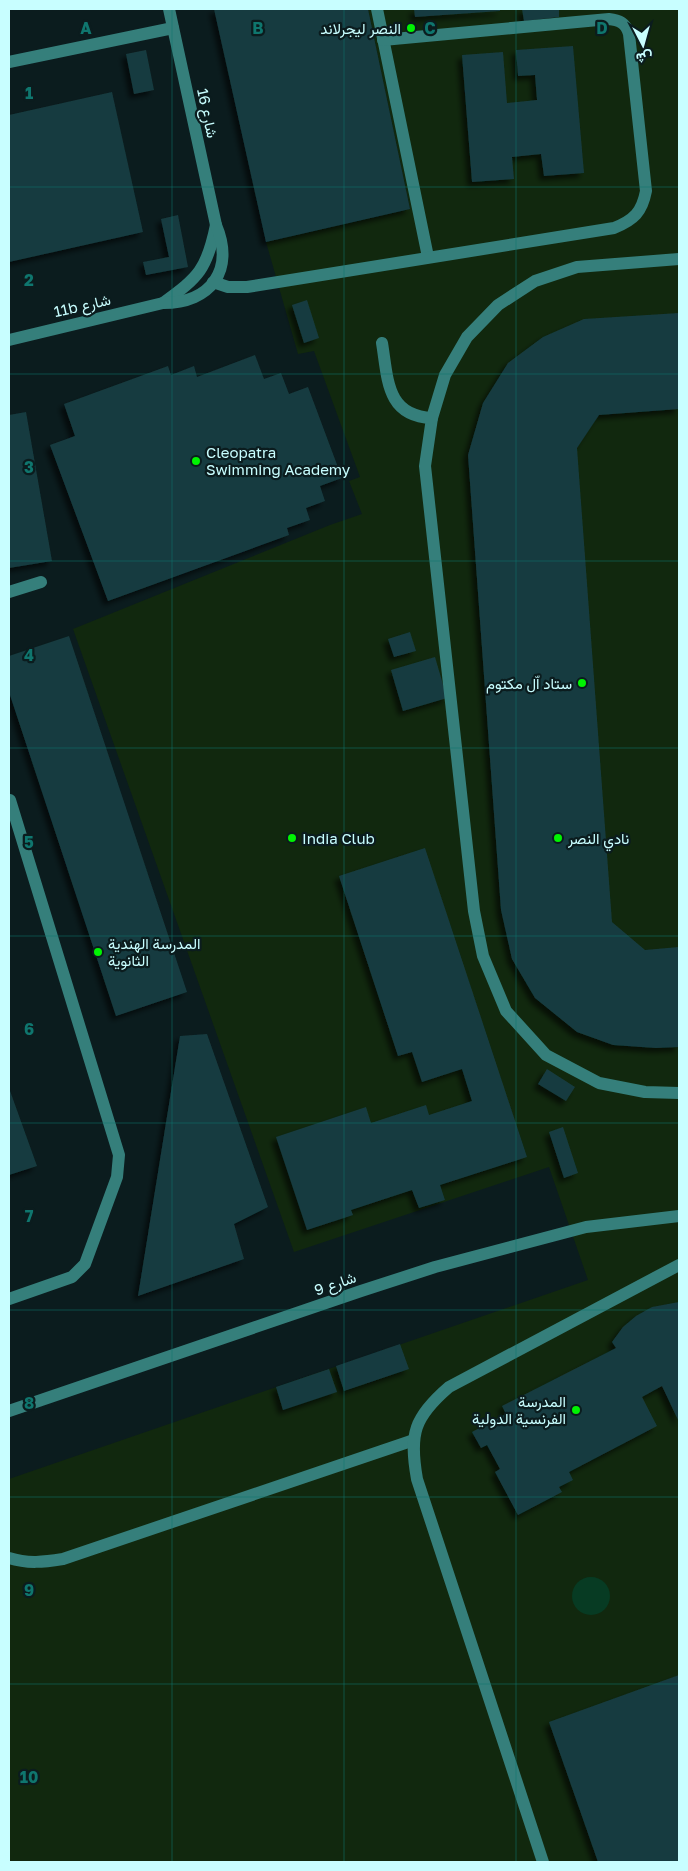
<svg xmlns="http://www.w3.org/2000/svg" width="688" height="1871" font-family="'Golos Text',Vazirmatn,sans-serif">
  <style>
    .green { fill: #11280e }
    .water { fill: #073b23 }
    .building { fill: #173b3f; filter: url(#shadow) }
    .lines { fill: none; stroke-linecap: round; stroke-linejoin: round }
    .minor { stroke: #357f7b; stroke-width: 12 }
    .grid { fill: none; stroke: #0f766e; stroke-width: 1; stroke-opacity: 0.55 }
    .poi-dot { fill: #00f302; stroke: #0b1c1e; stroke-width: 2 }
    .labels { text-anchor: middle; dominant-baseline: central; stroke-width: 4.5; stroke-linejoin: round; paint-order: stroke }
    .poi-label { font-size: 15px; fill: #c8feff; stroke: #0b1c1e; text-anchor: start }
    .street-label { font-size: 15px; fill: #c8feff; stroke: #0b1c1e }
    .grid-label { font-size: 16px; text-anchor: middle; font-weight: bold; fill: #0f766e; stroke: #0b1c1e; stroke-width: 4.5; stroke-linejoin: round; paint-order: stroke }
  </style>
  <defs>
    <filter id="shadow"><feDropShadow dx="-4.5" dy="4.5" stdDeviation="2.5" flood-color="#0009"/></filter>
  </defs>
  <rect width="100%" height="100%" fill="#0b1c1e"/>
  <path class="green" d="M368,9H679V1862H9V1479L588,1280L549,1167L294,1252L73,629L330,525L362,514L349,481L360,477L314,351L298,354L266,242L410,209Z"/>
  <circle class="water" cx="591" cy="1596" r="19"/>
  <g class="building">
    <path d="M214,9H368L410,209L266,242Z"/>
    <path d="M414,9H500V11L415,17Z"/>
    <path d="M522,9H559V17L524,21Z"/>
    <path d="M573,46L584,173L544,176L541,154L512,157L514,179L472,182L462,55L503,52L507,103L537,100L535,75L518,76L516,50Z"/>
    <path d="M146,50L154,90L134,94L126,54Z"/>
    <path d="M112,92L143,232L9,262V115Z"/>
    <path d="M178,215L188,267L146,275L143,262L169,257L161,219Z"/>
    <path d="M307,300L319,338L304,343L292,305Z"/>
    <path d="M679,313V409L599,415L577,448L612,922L645,950L679,947V1047L656,1048L613,1045L577,1032L535,998L512,959L501,910L468,455L483,403L508,363L543,337L584,319Z"/>
    <path d="M255,355L264,379L281,373L289,394L308,387L342,478L320,486L325,501L306,508L310,520L287,528L289,535L108,601L50,445L75,436L64,404L168,366L171,375L194,366L197,377Z"/>
    <path d="M26,412L52,561L9,568V415Z"/>
    <path d="M410,632L416,651L394,657L388,639Z"/>
    <path d="M69,636L187,992L116,1016L9,692V656Z"/>
    <path d="M435,657L447,698L403,711L391,670Z"/>
    <path d="M425,848L527,1157L440,1185L445,1200L419,1208L412,1190L351,1210L353,1215L307,1230L276,1137L366,1107L371,1123L426,1105L429,1115L472,1101L462,1069L422,1082L412,1052L398,1056L339,876Z"/>
    <path d="M207,1034L268,1207L234,1224L244,1259L138,1296L180,1036Z"/>
    <path d="M547,1069L575,1087L566,1101L538,1084Z"/>
    <path d="M9,1088L37,1166L9,1175Z"/>
    <path d="M563,1127L578,1173L564,1178L549,1132Z"/>
    <path d="M679,1302V1422L662,1386L642,1397L657,1426L569,1472L573,1480L559,1487L562,1492L518,1515L495,1472L500,1469L487,1445L481,1448L472,1432L506,1414L502,1406L616,1348L612,1342L623,1327L636,1316L652,1307Z"/>
    <path d="M400,1344L409,1369L344,1391L336,1366Z"/>
    <path d="M329,1369L337,1392L283,1410L276,1387Z"/>
    <path d="M679,1675V1862H598L549,1722Z"/>
  </g>
  <g class="lines">
    <g class="minor">
      <path d="M377,9L428,257"/>
      <path d="M9,62L173,28"/>
      <path d="M679,259L577,267L535,281L498,305L467,337L445,375L432,418L425,466L474,911L483,956L506,1011L546,1055L599,1083L645,1092L679,1093"/>
      <path d="M213,282L228,287H247L614,228C634,220 642,212 646,191L629,34C626,23 619,20 609,19L383,40"/>
      <path d="M163,303C199,277 207,269 216,225"/>
      <path d="M9,340L163,303C211,303 235,270 216,225L169,9"/>
      <path d="M382,343C388,379 386,416 432,418"/>
      <path d="M9,592L41,582"/>
      <path d="M9,1299L72,1277L85,1264L117,1177L119,1155L10,800"/>
      <path d="M9,1411L361,1291L435,1267L586,1227L679,1216"/>
      <path d="M9,1558C28,1564 44,1562 63,1559L414,1440"/>
      <path d="M543,1862L417,1479C409,1434 414,1417 449,1387L679,1265"/>
    </g>
  </g>
  <path class="grid" d="M172,9V1862M344,9V1862M516,9V1862M9,187H679M9,374H679M9,561H679M9,748H679M9,936H679M9,1123H679M9,1310H679M9,1497H679M9,1684H679"/>
  <g class="poi-dot">
    <circle cx="411" cy="28" r="5"/>
    <circle cx="196" cy="461" r="5"/>
    <circle cx="582" cy="683" r="5"/>
    <circle cx="292" cy="838" r="5"/>
    <circle cx="558" cy="838" r="5"/>
    <circle cx="98" cy="952" r="5"/>
    <circle cx="576" cy="1410" r="5"/>
  </g>
  <g class="labels">
    <g class="poi-label">
      <text x="401" y="28" text-anchor="end">النصر ليجرلاند</text>
      <text x="206" y="452">Cleopatra<tspan x="206" dy="17">Swimming Academy</tspan></text>
      <text x="572" y="683" text-anchor="end">ستاد اّل مكتوم</text>
      <text x="302" y="838">India Club</text>
      <text x="568" y="838">نادي النصر</text>
      <text x="108" y="943">المدرسة الهندية<tspan x="108" dy="17">الثانوية</tspan></text>
      <text x="566" y="1401" text-anchor="end">المدرسة<tspan x="566" dy="17">الفرنسية الدولية</tspan></text>
    </g>
    <g class="street-label">
      <text transform="translate(208 113) rotate(78)">شارع 16</text>
      <text transform="translate(82 305) rotate(-13)">11b شارع</text>
      <text transform="translate(335 1283) rotate(-19)">شارع 9</text>
    </g>
  </g>
  <g class="grid-label">
    <text x="86" y="34">A</text>
    <text x="258" y="34">B</text>
    <text x="430" y="34">C</text>
    <text x="602" y="34">D</text>
    <text x="29" y="99">1</text>
    <text x="29" y="286">2</text>
    <text x="29" y="473">3</text>
    <text x="29" y="661">4</text>
    <text x="29" y="848">5</text>
    <text x="29" y="1035">6</text>
    <text x="29" y="1222">7</text>
    <text x="29" y="1409">8</text>
    <text x="29" y="1596">9</text>
    <text x="29" y="1783">10</text>
  </g>
  <rect width="688" height="1871" fill="none" stroke="#c8feff" stroke-width="20"/>
  <g transform="translate(643 45) rotate(174)" stroke="#0b1c1e" stroke-width="4" paint-order="stroke">
  <path d="M0-4L9 19L0 12L-9 19Z" fill="#c8feff"/>
  <text y="-8" font-size="14" font-weight="bold" text-anchor="middle" fill="#c8feff">ش</text>
  </g>
</svg>
